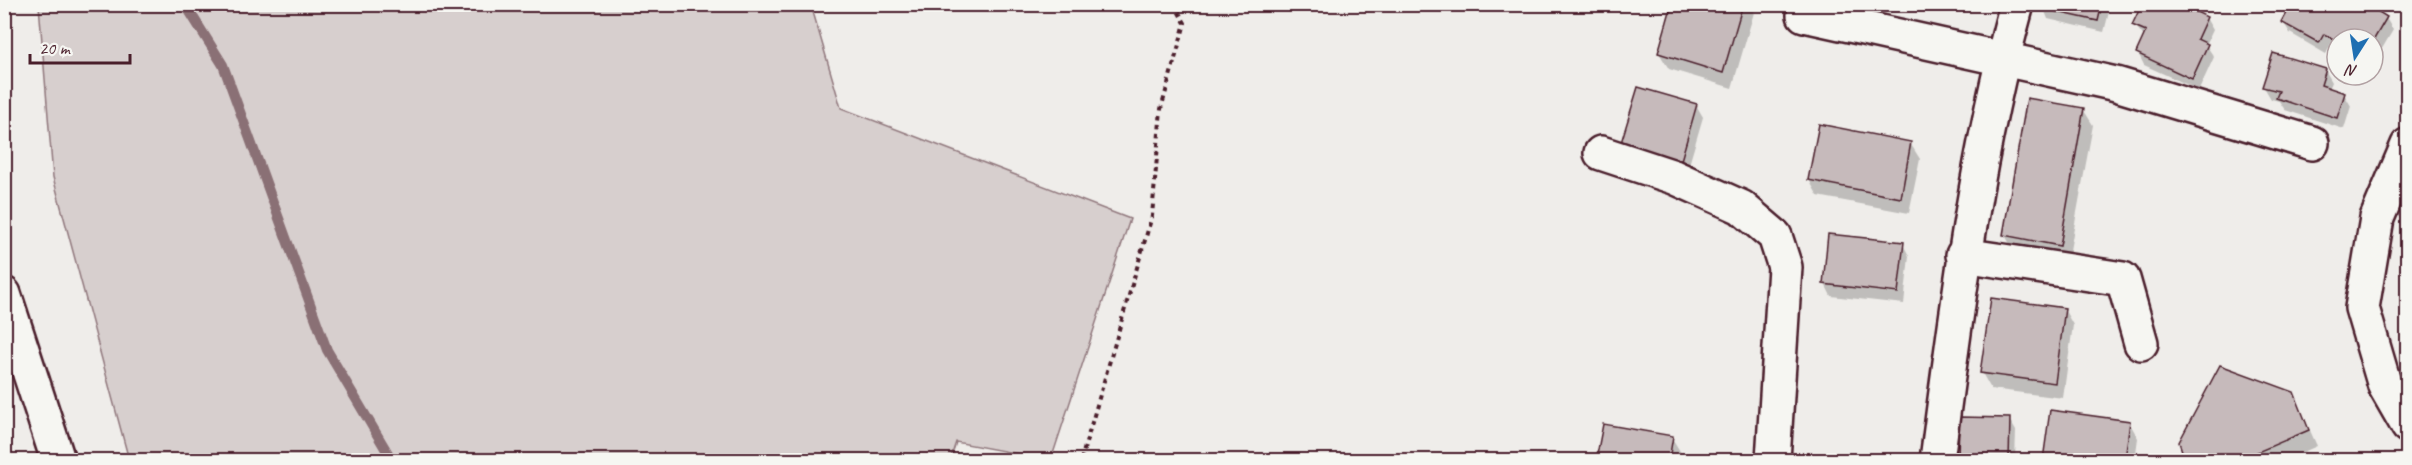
<svg xmlns="http://www.w3.org/2000/svg" width="2412" height="465" font-family="Caveat,sans-serif">
  <style>
    .green { fill: #d7cfce; stroke: #90777c; stroke-width: 1.5 }
    .shadow { fill: #0003 }
    .lines { fill: none; stroke-linecap: round; stroke-linejoin: round }
    .stream { stroke: #8a6f74; stroke-width: 10 }
    .building { fill: #c6babb; stroke: #4a1f2b; stroke-width: 1.5 }
    .minor-casing { stroke: #4a1f2b; stroke-width: 38 }
    .major-casing { stroke: #4a1f2b; stroke-width: 38 }
    .path { stroke: #4a1f2b; stroke-width: 4; stroke-dasharray: 4.5 4.5; stroke-linecap: butt }
    .minor { stroke: #f6f6f2; stroke-width: 33 }
    .major { stroke: #f6f6f2; stroke-width: 33 }
  </style>
  <rect width="100%" height="100%" fill="#efedea"/>
  <filter id="ink" filterUnits="userSpaceOnUse"><feTurbulence type="fractalNoise" baseFrequency=".0167" numOctaves="2"/><feDisplacementMap in="SourceGraphic" scale="12" xChannelSelector="R" yChannelSelector="G"/><feConvolveMatrix kernelMatrix="1 2 1 2 8 2 1 2 1" color-interpolation-filters="sRGB"/></filter>
  <g filter="url(#ink)">
    <path class="green" d="M39,5H811L841,108L1130,219L1051,460L956,442L950,460H129L53,177Z"/>
    <g class="shadow">
      <path d="M1674,4H1753L1755,9L1732,88L1669,69L1659,53Z"/>
      <path d="M2042,4H2111L2104,32L2048,19Z"/>
      <path d="M2176,4L2206,18L2213,30L2206,45L2214,57L2199,90L2144,65L2138,53L2145,38L2134,24Z"/>
      <path d="M2386,18L2393,30L2373,64V39H2337V48L2331,45L2326,54L2290,33L2283,22Z"/>
      <path d="M2325,70L2332,82L2329,89L2344,94L2351,106L2344,129L2285,110L2279,101L2271,99L2264,87Z"/>
      <path d="M1696,105L1703,117L1686,175L1629,158Z"/>
      <path d="M2083,109L2093,125L2068,261L2014,251L2005,235Z"/>
      <path d="M1910,143L1920,159L1909,213L1818,196L1809,180Z"/>
      <path d="M1903,244L1909,256L1904,304L1831,296L1825,284Z"/>
      <path d="M2064,309L2073,325L2063,398L1991,389L1982,373Z"/>
      <path d="M2293,393L2317,446L2285,460H2187L2180,443Z"/>
      <path d="M2051,412L2129,422L2138,438L2135,460H2045Z"/>
      <path d="M1961,418L2009,419L2016,431L2015,460H1959Z"/>
      <path d="M1604,425L1672,438L1681,453L1680,460H1598Z"/>
    </g>
    <g class="lines">
      <path class="stream" d="M185,4L223,65L327,350L392,460"/>
    </g>
    <g class="building">
      <path d="M1672,4H1743L1723,73L1658,53Z"/>
      <path d="M2040,4H2102L2098,21L2039,8Z"/>
      <path d="M2142,4H2180L2207,17L2197,39L2208,44L2192,79L2136,53L2146,31L2132,25Z"/>
      <path d="M2291,4H2366L2387,17L2373,41V39H2337V41L2324,34L2319,43L2281,22Z"/>
      <path d="M2273,53L2326,69L2321,85L2345,93L2337,118L2276,98L2279,91L2262,87Z"/>
      <path d="M1638,87L1697,104L1680,164L1620,146Z"/>
      <path d="M2027,98L2084,108L2060,246L2003,235Z"/>
      <path d="M1819,124L1911,142L1901,198L1808,180Z"/>
      <path d="M1828,234L1904,242L1898,293L1823,284Z"/>
      <path d="M1991,298L2065,308L2055,383L1980,373Z"/>
      <path d="M2220,365L2294,392L2309,430L2239,460H2185L2179,442Z"/>
      <path d="M2050,410L2130,421L2125,460H2043Z"/>
      <path d="M1959,417L2010,418L2009,460H1958Z"/>
      <path d="M1603,424L1673,436L1669,460H1596Z"/>
    </g>
    <g class="lines">
      <g class="minor-casing">
        <g id="minor">
          <path d="M1804,15L2116,84L2312,143"/>
          <path d="M2408,145L2377,218L2362,308L2385,386L2408,426"/>
          <path d="M1601,153L1674,177L1741,207L1775,236L1785,267L1773,460"/>
          <path d="M1963,255L2123,279L2141,343"/>
          <path d="M1937,460C1957,307 1976,154 2017,4"/>
        </g>
      </g>
      <g class="major-casing">
        <path id="major" d="M4,294L58,460"/>
      </g>
      <path class="path" d="M1081,460L1152,216L1161,109L1185,23L1174,4"/>
      <use href="#minor" class="minor"/>
      <use href="#major" class="major"/>
    </g>
  </g>
  <rect width="2412" height="465" fill="none" stroke="#f6f6f2" stroke-width="24"/>
  <rect x="12" y="12" width="2388" height="441" fill="none" stroke="#4a1f2b" stroke-width="2" filter="url(#ink)"/>
  <g transform="translate(2355 57) rotate(192)"><circle r="28" fill="#f6f6f2" stroke="#b1a0a2" stroke-width="1.5"/>
  <path d="M0-4.5L10 22L0 15L-10 22Z" fill="#1f6fb2"/>
  <text y="-9" font-size="16" font-weight="bold" text-anchor="middle" fill="#4a1f2b">N</text>
  </g>
  <path d="M30 54v9h100v-9" fill="none" stroke="#4a1f2b" stroke-width="3"/>
  <text x="39" y="54" font-size="18" fill="#4a1f2b" stroke="#f6f6f2" stroke-width="4.5" paint-order="stroke">20 m</text>
</svg>
